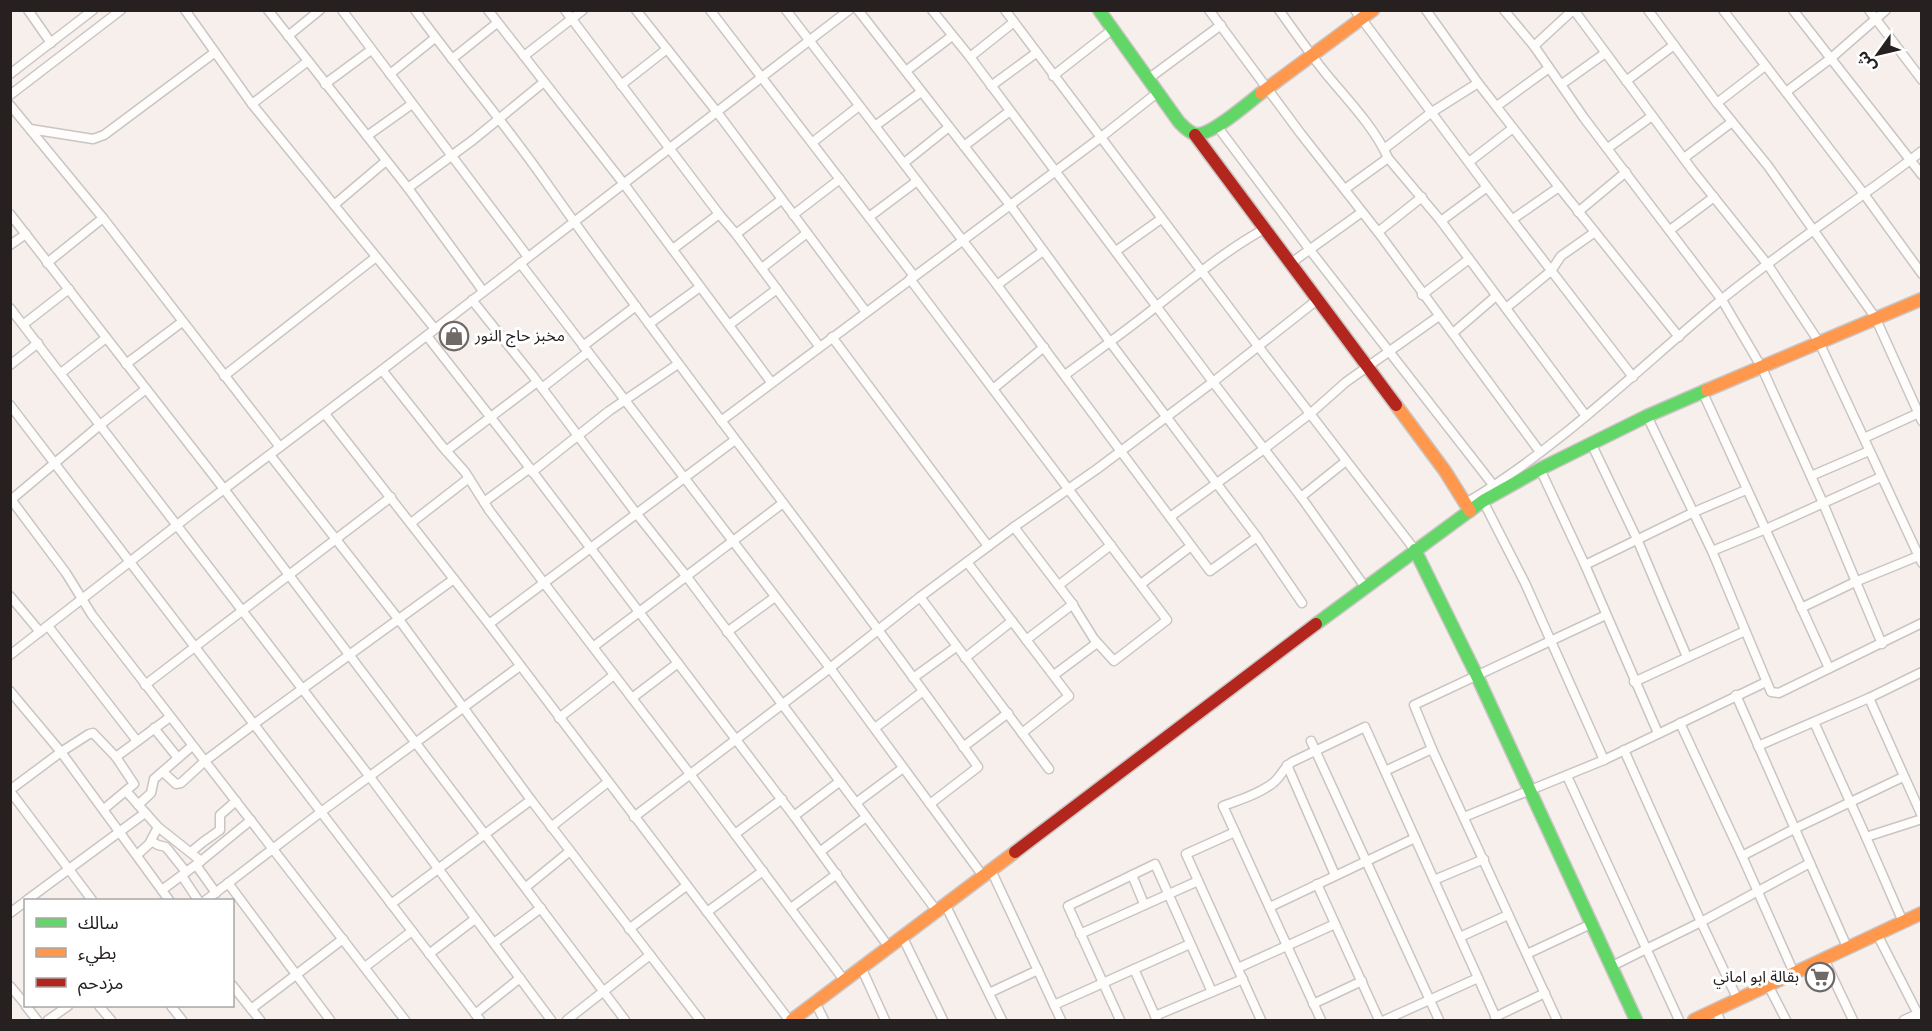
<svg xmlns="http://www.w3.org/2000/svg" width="1932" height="1031" font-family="Georgia,'Noto Sans Arabic',serif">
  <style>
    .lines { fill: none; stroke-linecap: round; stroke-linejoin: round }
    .street-casing { stroke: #cac5c3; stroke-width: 11 }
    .fast-casing { stroke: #cac5c3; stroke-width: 15 }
    .slow-casing { stroke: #cac5c3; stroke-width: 15 }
    .jam-casing { stroke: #cac5c3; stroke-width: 15 }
    .street { stroke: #fefdfc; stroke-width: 8 }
    .fast { stroke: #63d668; stroke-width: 12 }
    .slow { stroke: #ff974d; stroke-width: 12 }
    .jam { stroke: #b3261e; stroke-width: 12 }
    .labels { text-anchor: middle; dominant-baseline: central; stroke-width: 6; stroke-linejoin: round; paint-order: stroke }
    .poi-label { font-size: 16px; fill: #262120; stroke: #fff; text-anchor: start }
  </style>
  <rect width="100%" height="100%" fill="#f6efec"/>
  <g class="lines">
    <g class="street-casing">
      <g id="street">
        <path d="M28,10L51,43"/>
        <path d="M185,10L252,104L435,329"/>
        <path d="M268,10L408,188L483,291"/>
        <path d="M342,10L528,257"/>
        <path d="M415,10C459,70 508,127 550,188C689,384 839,571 978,767L930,804"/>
        <path d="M488,10L624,184L771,382"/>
        <path d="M565,10L719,214L736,234L819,346"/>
        <path d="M636,10L717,112L866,312"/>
        <path d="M710,10L914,276"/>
        <path d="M786,10L997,285L1210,571L1257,537"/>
        <path d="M858,10L1010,205L1110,342L1257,537L1302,603"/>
        <path d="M932,10L970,57L1213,382L1301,497L1365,587"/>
        <path d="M1005,10L1258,346L1415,550"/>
        <path d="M1209,10L1301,134L1378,232L1540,452"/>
        <path d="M1279,10C1295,32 1310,54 1327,75C1347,99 1375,128 1388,158L1441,221L1586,416"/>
        <path d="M1355,10L1487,187L1633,377"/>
        <path d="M1426,10L1478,83L1559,187L1679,337"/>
        <path d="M1504,10L1534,46L1584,118L1722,300L1762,368L1823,503L1882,644"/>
        <path d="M1574,10L1693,171L1768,265L1819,342L1922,563"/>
        <path d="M1648,10L1717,103L1768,166L1875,317L1922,421"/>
        <path d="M1723,10L1864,194L1922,274"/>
        <path d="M1793,10L1922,175"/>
        <path d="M1869,10L1922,80"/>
        <path d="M288,36L320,10"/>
        <path d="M1534,46L1573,10"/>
        <path d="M524,56L583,10"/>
        <path d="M970,57L1014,22"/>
        <path d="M452,59L497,23"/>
        <path d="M906,71L952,36"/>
        <path d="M10,74L93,10"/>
        <path d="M390,74L435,38"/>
        <path d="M1053,76L1113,29"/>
        <path d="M1148,79L1221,25"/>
        <path d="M1626,81L1674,45"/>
        <path d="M325,84L371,50"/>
        <path d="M1562,84L1604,54"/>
        <path d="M621,85L667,49"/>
        <path d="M991,86L1036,53"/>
        <path d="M1786,92L1830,59L1886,10"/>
        <path d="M10,95L121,10"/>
        <path d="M1717,103L1765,66"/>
        <path d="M252,104L308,61"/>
        <path d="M10,105L103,218L280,447"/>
        <path d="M1497,106L1549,68"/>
        <path d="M875,126L921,92"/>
        <path d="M1217,126L1310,250L1494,486"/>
        <path d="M30,129L93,139L104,135L214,53"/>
        <path d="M367,136L412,104"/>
        <path d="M813,142L859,106"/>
        <path d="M964,146L1010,111"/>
        <path d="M1608,148L1652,116"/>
        <path d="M1384,149L1432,112L1478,83"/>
        <path d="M1684,158L1732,122"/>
        <path d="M1469,162L1513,128"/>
        <path d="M904,163L949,127"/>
        <path d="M408,188L473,140L544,82"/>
        <path d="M1345,189L1388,158"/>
        <path d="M334,205L386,161"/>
        <path d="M1578,212L1626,172"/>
        <path d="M10,214L224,489L625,1020"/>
        <path d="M793,215L840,179"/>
        <path d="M869,217L917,181"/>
        <path d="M1513,219L1559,187"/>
        <path d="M1441,221L1487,187"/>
        <path d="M1670,230L1714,197"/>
        <path d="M1378,232L1422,197"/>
        <path d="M736,234L781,200"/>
        <path d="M10,245L26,234"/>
        <path d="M673,249L719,214"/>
        <path d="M1116,251L1161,219"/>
        <path d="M47,263L103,218"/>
        <path d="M520,263L830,668L983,876"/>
        <path d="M1291,263L1362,212"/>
        <path d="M762,268L807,233"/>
        <path d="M910,279L1167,620L1114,661L1094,639L1071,602L1014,527"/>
        <path d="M997,285L1043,251"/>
        <path d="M1422,295L1469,259"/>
        <path d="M472,300L533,376L636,513L687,577L936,910"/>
        <path d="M10,308L370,777L551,1020"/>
        <path d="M1506,308L1551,271L1561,256L1595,232"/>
        <path d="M24,324L69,289"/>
        <path d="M649,324L700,287"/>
        <path d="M729,325L777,289"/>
        <path d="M1453,333L1496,296"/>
        <path d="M427,336L510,442L794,816L888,946"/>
        <path d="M832,337L988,546"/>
        <path d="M583,346L636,306"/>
        <path d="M126,364L182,322"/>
        <path d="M10,365L38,343"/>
        <path d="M382,370L442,446L465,472L489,510L544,583L690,774L844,980"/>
        <path d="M61,373L106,338"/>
        <path d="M1065,375C1096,352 1127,330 1157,306C1193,278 1226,250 1266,228"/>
        <path d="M224,376L376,257"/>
        <path d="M542,388L588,352"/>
        <path d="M993,389L1044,347"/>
        <path d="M1703,393L1829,668"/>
        <path d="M10,405L480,1020"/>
        <path d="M325,414L489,624L789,1020"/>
        <path d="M1647,416L1712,551L1771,692L1779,693L1922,623"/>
        <path d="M721,421L1100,138L1157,93"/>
        <path d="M1864,438L1921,412"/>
        <path d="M1591,443L1637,539L1687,657"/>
        <path d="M446,451L537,382"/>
        <path d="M270,455L403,625L531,800L700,1020"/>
        <path d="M1540,469L1585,565L1658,733"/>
        <path d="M532,472L609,411L678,364"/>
        <path d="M1811,476L1869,451"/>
        <path d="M1301,497L1346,461"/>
        <path d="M10,498L66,573L92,615L405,1020"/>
        <path d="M12,499L100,425L146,389"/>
        <path d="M1483,501L1525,583L1604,760"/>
        <path d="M484,502L530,468"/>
        <path d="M1466,503C1560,447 1638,369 1721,300C1786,247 1856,202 1922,151"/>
        <path d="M1170,517L1264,449L1311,413L1346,382L1439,316"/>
        <path d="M411,523L469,478"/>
        <path d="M1712,551L1766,529L1881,477"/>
        <path d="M967,562L1069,696L1022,733"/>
        <path d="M1585,565L1694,512L1746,490"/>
        <path d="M1141,584L1191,546"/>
        <path d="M1059,585L1111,545"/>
        <path d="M10,596L40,632"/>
        <path d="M920,597L1049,769"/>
        <path d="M1801,608L1855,582L1921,555"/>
        <path d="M489,624L735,440"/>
        <path d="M48,626L137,741"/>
        <path d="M727,632L775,597"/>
        <path d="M1026,640L1073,604"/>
        <path d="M593,647L783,503"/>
        <path d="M10,655L195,511L382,370L849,10"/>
        <path d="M965,658L1012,621"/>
        <path d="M1054,675L1097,643"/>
        <path d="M913,678L956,647"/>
        <path d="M1634,682L1745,631"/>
        <path d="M145,685L391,497"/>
        <path d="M10,691L61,752L169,900"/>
        <path d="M1736,695L1847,947"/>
        <path d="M632,698L678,663"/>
        <path d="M1869,698L1922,816"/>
        <path d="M559,718L614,675"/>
        <path d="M1814,722L1866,837L1903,922"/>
        <path d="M1680,723L1742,856L1794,973"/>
        <path d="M154,728L178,758"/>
        <path d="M875,728L922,692"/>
        <path d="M1311,741L1439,1020"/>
        <path d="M1758,746L1869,698L1922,672"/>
        <path d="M963,747L1008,713"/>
        <path d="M1624,750L1701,922L1738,1000"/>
        <path d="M116,757L170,717"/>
        <path d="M1287,765L1335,875"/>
        <path d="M1385,771L1432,749"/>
        <path d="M163,772L176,784L181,783L205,761L254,724L454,579"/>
        <path d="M1567,776L1679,1020"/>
        <path d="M10,790L61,752L89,734L93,733L116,757L134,784L104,809"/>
        <path d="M10,791L92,900"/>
        <path d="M126,791L158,827L201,861"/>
        <path d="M856,803L903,768"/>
        <path d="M138,805L151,793L154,779L192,746"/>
        <path d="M794,816L839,782"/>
        <path d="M634,817L830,668L920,597L1014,527L1097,469L1213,382L1317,300"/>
        <path d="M1464,817L1604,760L1766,682"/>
        <path d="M551,827L608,782"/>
        <path d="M1235,832L1186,854L1261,1020"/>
        <path d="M735,834L782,799"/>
        <path d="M1866,837L1922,819"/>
        <path d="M151,841L158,845L166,847L186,872"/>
        <path d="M821,851L866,817"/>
        <path d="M191,852L203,842L220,830V815L236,801"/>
        <path d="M137,855L149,844L158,827"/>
        <path d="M1742,856L1794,829L1903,777"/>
        <path d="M196,865L216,893"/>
        <path d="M991,870L1061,1020"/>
        <path d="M1132,875L1144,904"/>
        <path d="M182,876L198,900"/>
        <path d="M1434,880L1484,859"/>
        <path d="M228,883L330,1020"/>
        <path d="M1317,884L1379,1020"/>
        <path d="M526,887L570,851"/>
        <path d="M162,890L201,861L251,820"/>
        <path d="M27,900L145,813"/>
        <path d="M206,900L321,812L520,666"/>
        <path d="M391,904L531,800"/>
        <path d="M945,904L1002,1020"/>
        <path d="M1270,907L1415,838"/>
        <path d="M791,908L837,874"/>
        <path d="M707,912L763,871"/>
        <path d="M10,913L26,901"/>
        <path d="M629,929L686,886"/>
        <path d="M1080,934L1198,881"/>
        <path d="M1877,934L1921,1020"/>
        <path d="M902,936L943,1020"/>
        <path d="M1460,937L1508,915"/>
        <path d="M494,943L541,908"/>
        <path d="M429,954L475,919"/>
        <path d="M1527,954L1591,924"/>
        <path d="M1824,959L1853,1020"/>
        <path d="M1612,966L1701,922L1810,863"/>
        <path d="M365,967L412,931"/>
        <path d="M861,967L885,1020"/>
        <path d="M1238,968L1335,924"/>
        <path d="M1134,969L1157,1020"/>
        <path d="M232,985L260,1020"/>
        <path d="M1768,985L1786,1020"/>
        <path d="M10,986L26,1005"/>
        <path d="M989,993L1038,970"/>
        <path d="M815,1002L824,1020"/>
        <path d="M1313,1004L1362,981"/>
        <path d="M1054,1005L1190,944"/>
        <path d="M26,1006L37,1020"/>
        <path d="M99,1006L111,1020"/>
        <path d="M171,1006L182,1020"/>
        <path d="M251,1009L343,939"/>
        <path d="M1716,1011L1720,1020"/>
        <path d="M475,1014L520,978"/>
        <path d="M1155,1016L1243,979"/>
        <path d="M1495,1017L1545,993"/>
        <path d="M48,1020L68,1006"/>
        <path d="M567,1020L650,955"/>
        <path d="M1120,1020L1068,906L1155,864L1212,992"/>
        <path d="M1321,1020L1223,806C1239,800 1259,794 1273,783C1281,777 1283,768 1292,762L1365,727L1497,1020"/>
        <path d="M1385,1020L1478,978"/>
        <path d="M1557,1020L1432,749L1414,705L1606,615"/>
        <path d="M1904,1020L1922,1012"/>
      </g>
    </g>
    <g class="fast-casing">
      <g id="fast">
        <path d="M1099,10L1179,122C1183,126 1188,132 1195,134C1210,137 1248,103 1261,93"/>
        <path d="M1415,550L1477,676L1636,1020"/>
        <path d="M1316,624L1483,501L1540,469L1647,416L1707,390"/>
      </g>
    </g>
    <g class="slow-casing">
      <g id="slow">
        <path d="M1261,93L1373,10"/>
        <path d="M1707,390L1922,299"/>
        <path d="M1396,405L1445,471L1470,511"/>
        <path d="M792,1020L1015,852"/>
        <path d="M1694,1020L1922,913"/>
      </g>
    </g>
    <g class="jam-casing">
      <g id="jam">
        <path d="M1195,135L1396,405"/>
        <path d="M1015,852L1316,624"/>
      </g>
    </g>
    <use href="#street" class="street"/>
    <use href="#fast" class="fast"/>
    <use href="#slow" class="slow"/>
    <use href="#jam" class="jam"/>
  </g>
  <defs>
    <g id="shop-ring" transform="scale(1.5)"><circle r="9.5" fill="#fff" stroke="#6f6967" stroke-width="1.5"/><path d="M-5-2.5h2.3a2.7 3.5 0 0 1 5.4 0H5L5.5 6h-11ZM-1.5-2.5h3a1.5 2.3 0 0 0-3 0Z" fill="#6f6967"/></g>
    <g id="supermarket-ring" transform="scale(1.5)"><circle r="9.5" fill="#fff" stroke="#6f6967" stroke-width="1.5"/><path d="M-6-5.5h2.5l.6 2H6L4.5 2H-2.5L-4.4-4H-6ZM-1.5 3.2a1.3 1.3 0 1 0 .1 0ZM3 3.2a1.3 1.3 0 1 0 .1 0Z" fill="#6f6967"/></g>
  </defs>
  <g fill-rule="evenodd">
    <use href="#shop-ring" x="454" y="336"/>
    <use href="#supermarket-ring" x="1820" y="977"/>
  </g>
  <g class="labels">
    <g class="poi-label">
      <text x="475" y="336">مخبز حاج النور</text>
      <text x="1799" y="977" text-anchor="end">بقالة ابو اماني</text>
    </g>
  </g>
  <rect width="1932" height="1031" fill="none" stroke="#262120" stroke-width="24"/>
  <rect x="24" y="899" width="210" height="108" fill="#ffffff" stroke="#a8a6a6" stroke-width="1.5"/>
  <rect x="36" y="918" width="30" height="9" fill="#63d668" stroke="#a8a6a6" stroke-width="1.5"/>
  <text x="78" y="929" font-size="18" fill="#262120">سالك</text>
  <rect x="36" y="948" width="30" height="9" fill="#ff974d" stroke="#a8a6a6" stroke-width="1.5"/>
  <text x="78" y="959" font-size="18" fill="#262120">بطيء</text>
  <rect x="36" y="978" width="30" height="9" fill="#b3261e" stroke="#a8a6a6" stroke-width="1.5"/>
  <text x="78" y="989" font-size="18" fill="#262120">مزدحم</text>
  <g transform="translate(1878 54) rotate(236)" stroke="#ffffff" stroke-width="4.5" paint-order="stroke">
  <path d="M0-4.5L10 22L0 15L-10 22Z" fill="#262120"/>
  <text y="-9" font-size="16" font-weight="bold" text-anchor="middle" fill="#262120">ش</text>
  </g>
</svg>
